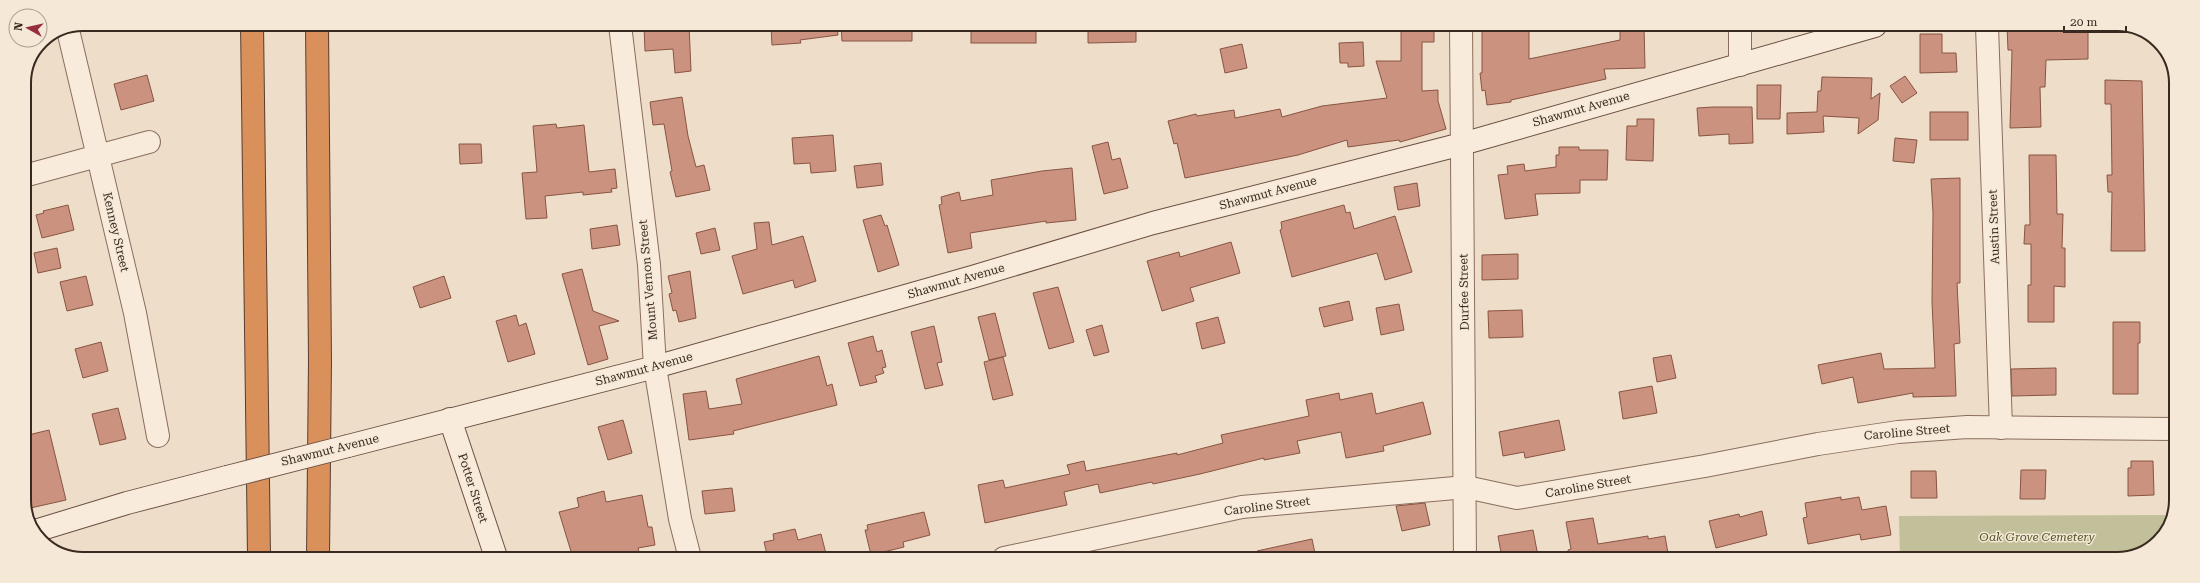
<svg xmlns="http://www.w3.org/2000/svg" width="2200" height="583" font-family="'Roboto Serif',serif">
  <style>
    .cemetery { fill: #c1c09a }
    .building { fill: #cb937f; stroke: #885443 }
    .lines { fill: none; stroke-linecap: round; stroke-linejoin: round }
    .minor-casing { stroke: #8a6e5d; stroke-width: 24 }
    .tertiary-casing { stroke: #8a6e5d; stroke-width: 24 }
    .secondary-casing { stroke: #6c4f40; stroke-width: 24 }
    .motorway-casing { stroke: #583d31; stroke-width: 24 }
    .minor { stroke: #f8ebdb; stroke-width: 22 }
    .tertiary { stroke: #f8ebdb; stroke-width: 22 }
    .secondary { stroke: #f8ebdb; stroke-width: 22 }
    .motorway { stroke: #da905b; stroke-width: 22 }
    .secondary-bridge-casing { stroke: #6c4f40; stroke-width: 24; stroke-linecap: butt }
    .secondary-bridge { stroke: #f8ebdb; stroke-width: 22 }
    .labels { text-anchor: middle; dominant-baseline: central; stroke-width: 3; stroke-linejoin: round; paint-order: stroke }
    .street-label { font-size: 12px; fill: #3a2920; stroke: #f5e8d7 }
    .park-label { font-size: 12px; font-style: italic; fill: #515627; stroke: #f5e8d7 }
    .rim { fill: none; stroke: #3a2920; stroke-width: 2 }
  </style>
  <rect width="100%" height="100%" fill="#eeddc8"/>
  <path class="cemetery" d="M2174,515L2153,547L2117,559H1900L1899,516Z"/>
  <g class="building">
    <path d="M644,25H689L691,71L675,73L673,49L645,51Z"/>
    <path d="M794,25H837L838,35L800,40L801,43L772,45L771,26Z"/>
    <path d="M841,25H912V41H842Z"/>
    <rect x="971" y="25" width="65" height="18"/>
    <path d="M1088,25H1136V42L1088,43Z"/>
    <path d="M1401,25H1434V42H1422V91L1438,90V101L1446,129L1400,142L1399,140L1348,147L1347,140L1298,155L1185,178L1177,143L1174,144L1168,121L1196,114L1197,116L1234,110L1235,118L1280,109L1282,117L1322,106L1387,98L1376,61H1401Z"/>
    <path d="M1482,25H1529V59L1620,40V25H1644L1645,68L1604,69L1606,79L1511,100V102L1487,105L1485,90L1482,91L1480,73H1482Z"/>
    <path d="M2007,26H2088V59L2046,60L2045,87H2040L2041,127L2010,128L2012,50H2008Z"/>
    <path d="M1920,34H1942V53H1956L1957,72L1920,73Z"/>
    <path d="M1363,42L1364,66L1348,67V63H1340L1339,43Z"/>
    <path d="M1242,44L1247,68L1225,73L1220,49Z"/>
    <path d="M147,75L154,101L121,110L114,84Z"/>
    <path d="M1905,76L1917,93L1902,103L1890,86Z"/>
    <path d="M1822,77L1872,78L1871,99L1880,93L1878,120L1858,134L1859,118L1823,116L1824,132L1787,134V113L1817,112L1818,91H1821Z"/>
    <path d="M2105,80L2142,81L2145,251H2111L2112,192H2108L2107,175H2112L2111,104H2105Z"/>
    <path d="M1757,85H1781L1780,119H1757Z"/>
    <path d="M682,97L688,136L696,167L704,165L710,190L676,197L670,172L672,171L664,124L653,125L650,102Z"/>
    <path d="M1713,107H1752L1753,143L1729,144V134L1699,136L1697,108Z"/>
    <rect x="1930" y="112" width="38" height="28"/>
    <path d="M1637,119H1654L1653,161L1626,160L1627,126H1637Z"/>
    <path d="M556,124L557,128L584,125L589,172L615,169L617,188L611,189L612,192L583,195V192L545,196L547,218L526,219L522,173L537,172L533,126Z"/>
    <path d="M833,135L836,171L811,173L810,163L794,164L792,138Z"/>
    <path d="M1895,138L1917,140L1914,163L1893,161Z"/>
    <path d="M1108,142L1112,160L1120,158L1128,188L1104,194L1092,146Z"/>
    <path d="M459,144H481L482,163L460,164Z"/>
    <path d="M1559,147H1579V150H1608L1607,180H1580V193L1535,194L1538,215L1505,219L1498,175L1508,174L1507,166L1524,164L1525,171L1556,167V155H1559Z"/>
    <path d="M2029,155H2056L2057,214H2063L2062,248H2065V287L2054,286V322H2028V285H2031V244H2024L2025,225H2030Z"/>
    <path d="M881,163L883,185L857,188L854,166Z"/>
    <path d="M1072,168L1076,220L1046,223V221L970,233L972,248L948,253L939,205L942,204L941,197L959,192L961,201L993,195L991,180L1042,171Z"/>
    <path d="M1960,178V283H1957L1960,343L1954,344L1956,396L1913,397V393L1858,403L1853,377L1822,384L1818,365L1881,353L1884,369L1935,368L1932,302L1933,213L1931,179Z"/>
    <path d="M1417,183L1420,206L1398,210L1394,187Z"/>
    <path d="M68,205L74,230L42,238L36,215L44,213L43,211Z"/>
    <path d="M1344,205L1346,213L1350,212L1354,229L1395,216L1412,272L1385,280L1377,253L1292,277L1280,230L1282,229L1281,222Z"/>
    <path d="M881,215L885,226L887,225L899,265L878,272L863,220Z"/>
    <path d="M769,222L772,245L803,236L816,281L795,288L793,280L743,294L732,256L757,249L754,223Z"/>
    <path d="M617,225L620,245L592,249L590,229Z"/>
    <path d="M715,228L720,250L701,254L696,233Z"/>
    <path d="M1231,242L1240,273L1190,288L1194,301L1162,311L1147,261L1179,252L1180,257Z"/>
    <path d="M57,248L61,268L38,273L34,253Z"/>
    <path d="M1518,254V279L1482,280V255Z"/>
    <path d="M582,269L593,311L619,321L599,326L608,359L588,365L562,274Z"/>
    <path d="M690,271L696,318L679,322L676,310L673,311L669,294L672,293L668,276Z"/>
    <path d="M86,276L93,305L67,311L60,282Z"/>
    <path d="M444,276L451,298L420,308L413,287Z"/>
    <path d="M1058,287L1074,342L1049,349L1033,293Z"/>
    <path d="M1349,301L1353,320L1324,327L1319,308Z"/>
    <path d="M1399,304L1404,330L1381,335L1376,308Z"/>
    <path d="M1522,310L1523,337L1489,338L1488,311Z"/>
    <path d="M995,313L1006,356L989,360L978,317Z"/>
    <path d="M516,315L519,326L526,323L535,354L508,362L496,321Z"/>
    <path d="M1218,317L1225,343L1202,349L1196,323Z"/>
    <path d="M2113,322H2140V343H2138V394H2113Z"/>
    <path d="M1102,325L1109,352L1094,356L1086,330Z"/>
    <path d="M934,326L942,362L937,363L943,385L925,389L911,332Z"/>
    <path d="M873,336L877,352L882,350L886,367L882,368L884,373L875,376L877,382L860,386L848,343Z"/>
    <path d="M101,342L108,371L83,378L75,349Z"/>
    <path d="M1671,355L1676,378L1657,382L1653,358Z"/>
    <path d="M819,356L827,386L832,384L837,405L733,431L734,434L689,440L683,394L706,391L709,409L742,404L736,379Z"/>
    <path d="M1003,357L1013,395L993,400L984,362Z"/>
    <path d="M2056,368V395L2012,396L2011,369Z"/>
    <path d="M1652,386L1657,413L1623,419L1619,392Z"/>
    <path d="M1339,393L1340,400L1372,393L1376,414L1423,402L1431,434L1383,446L1384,451L1346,458L1341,432L1297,441L1300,453L1264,460V458L1200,474L1153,484L1152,482L1100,493L1098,484L1064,492L1067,505L985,523L978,485L1003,480L1005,488L1070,474L1067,465L1084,461L1086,471L1177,453V455L1223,443L1221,435L1309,416L1306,400Z"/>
    <path d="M118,408L126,439L100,445L92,414Z"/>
    <path d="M623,420L632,453L608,460L598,427Z"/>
    <path d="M1559,420L1565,450L1525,458L1524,452L1503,456L1499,432Z"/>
    <path d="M49,430L66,500L26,509L24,504V436Z"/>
    <path d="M2131,461H2153L2154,495L2128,496V468H2131Z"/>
    <path d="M2021,470H2046L2045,499H2020Z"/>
    <path d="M1911,471H1936L1937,498H1911Z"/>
    <path d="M732,488L735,511L705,514L702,491Z"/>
    <path d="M604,491L606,502L642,495L648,527H652L655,545L638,548L639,552L608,558H573L559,512L579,507L577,498Z"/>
    <path d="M1841,497V500L1859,497L1862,510L1886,506L1891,535L1861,540L1860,534L1808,544L1803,518L1807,517L1805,503Z"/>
    <path d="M1425,503L1430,525L1402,531L1396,506Z"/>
    <path d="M1762,511L1767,535L1716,548L1709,521L1739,514L1740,517Z"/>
    <path d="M924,512L930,535L903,542L904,547L871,555L865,530H868L867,525Z"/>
    <path d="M1593,518L1598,544L1648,536V539L1665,536L1669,559L1569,558L1568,550L1571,549L1566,522Z"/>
    <path d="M795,529L798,540L821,534L827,558H768L764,542L774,540L773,534Z"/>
    <path d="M1533,530L1538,556L1502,558L1498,536Z"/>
    <path d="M1312,539L1316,558H1258L1257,551Z"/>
  </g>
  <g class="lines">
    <g class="minor-casing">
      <g id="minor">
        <path d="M620,25L649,265L655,367L680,519L690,558"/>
        <path d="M1740,26V65"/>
        <path d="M1987,26L2001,428"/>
        <path d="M68,30L135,313L158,436"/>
        <path d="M24,176L149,142"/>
        <path d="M1004,558L1242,507L1466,487L1517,498L1705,466L1818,444L1898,432L1967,427L2174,429"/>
      </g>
    </g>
    <g class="tertiary-casing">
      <path id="tertiary" d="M1461,25L1465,558"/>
    </g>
    <g class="secondary-casing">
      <g id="secondary">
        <path d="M450,419L496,557"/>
        <path d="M348,446L655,367L972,277L1153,223L1462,144L1875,26"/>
        <path d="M35,531L127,503L227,477"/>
      </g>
    </g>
    <g class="motorway-casing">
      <g id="motorway">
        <path d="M252,24L259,557"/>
        <path d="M317,24L320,361L318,557"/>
      </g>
    </g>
    <use href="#minor" class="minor"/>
    <use href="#tertiary" class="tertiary"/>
    <use href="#secondary" class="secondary"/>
    <use href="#motorway" class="motorway"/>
    <g class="secondary-bridge-casing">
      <path id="secondary-bridge" d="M227,477L348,446"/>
    </g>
    <use href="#secondary-bridge" class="secondary-bridge"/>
  </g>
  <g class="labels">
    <g class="street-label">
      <text transform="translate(1581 109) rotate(-16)">Shawmut Avenue</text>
      <text transform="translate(1268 193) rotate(-15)">Shawmut Avenue</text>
      <text transform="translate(1994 227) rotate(-92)">Austin Street</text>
      <text transform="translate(116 232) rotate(77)">Kenney Street</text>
      <text transform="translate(648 280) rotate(-95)">Mount Vernon Street</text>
      <text transform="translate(956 281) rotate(-16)">Shawmut Avenue</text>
      <text transform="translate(1464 292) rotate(-91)">Durfee Street</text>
      <text transform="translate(644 369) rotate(-15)">Shawmut Avenue</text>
      <text transform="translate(1907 432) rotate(-5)">Caroline Street</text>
      <text transform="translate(330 450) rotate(-14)">Shawmut Avenue</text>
      <text transform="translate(1588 486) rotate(-10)">Caroline Street</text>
      <text transform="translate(473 488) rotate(72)">Potter Street</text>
      <text transform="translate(1267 506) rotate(-7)">Caroline Street</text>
    </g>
    <g class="park-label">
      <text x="2037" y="537">Oak Grove Cemetery</text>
    </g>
  </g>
  <path d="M0 0H2200V583H0ZM83 31H2117A52 52 0 0 1 2169 83V500A52 52 0 0 1 2117 552H83A52 52 0 0 1 31 500V83A52 52 0 0 1 83 31Z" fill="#f5e8d7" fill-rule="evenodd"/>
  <path class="rim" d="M83 31H2117A52 52 0 0 1 2169 83V500A52 52 0 0 1 2117 552H83A52 52 0 0 1 31 500V83A52 52 0 0 1 83 31Z"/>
  <g transform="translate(28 28) rotate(278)"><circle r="19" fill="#f5e8d7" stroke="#aa9c8e"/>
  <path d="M0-3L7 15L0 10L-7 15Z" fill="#972e3f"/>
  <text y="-6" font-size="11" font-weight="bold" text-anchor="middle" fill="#3a2920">N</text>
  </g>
  <path d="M2064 26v6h62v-6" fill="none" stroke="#3a2920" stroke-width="2"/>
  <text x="2070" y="26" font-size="12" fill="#3a2920" stroke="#f5e8d7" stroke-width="3" paint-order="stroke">20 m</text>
</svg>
